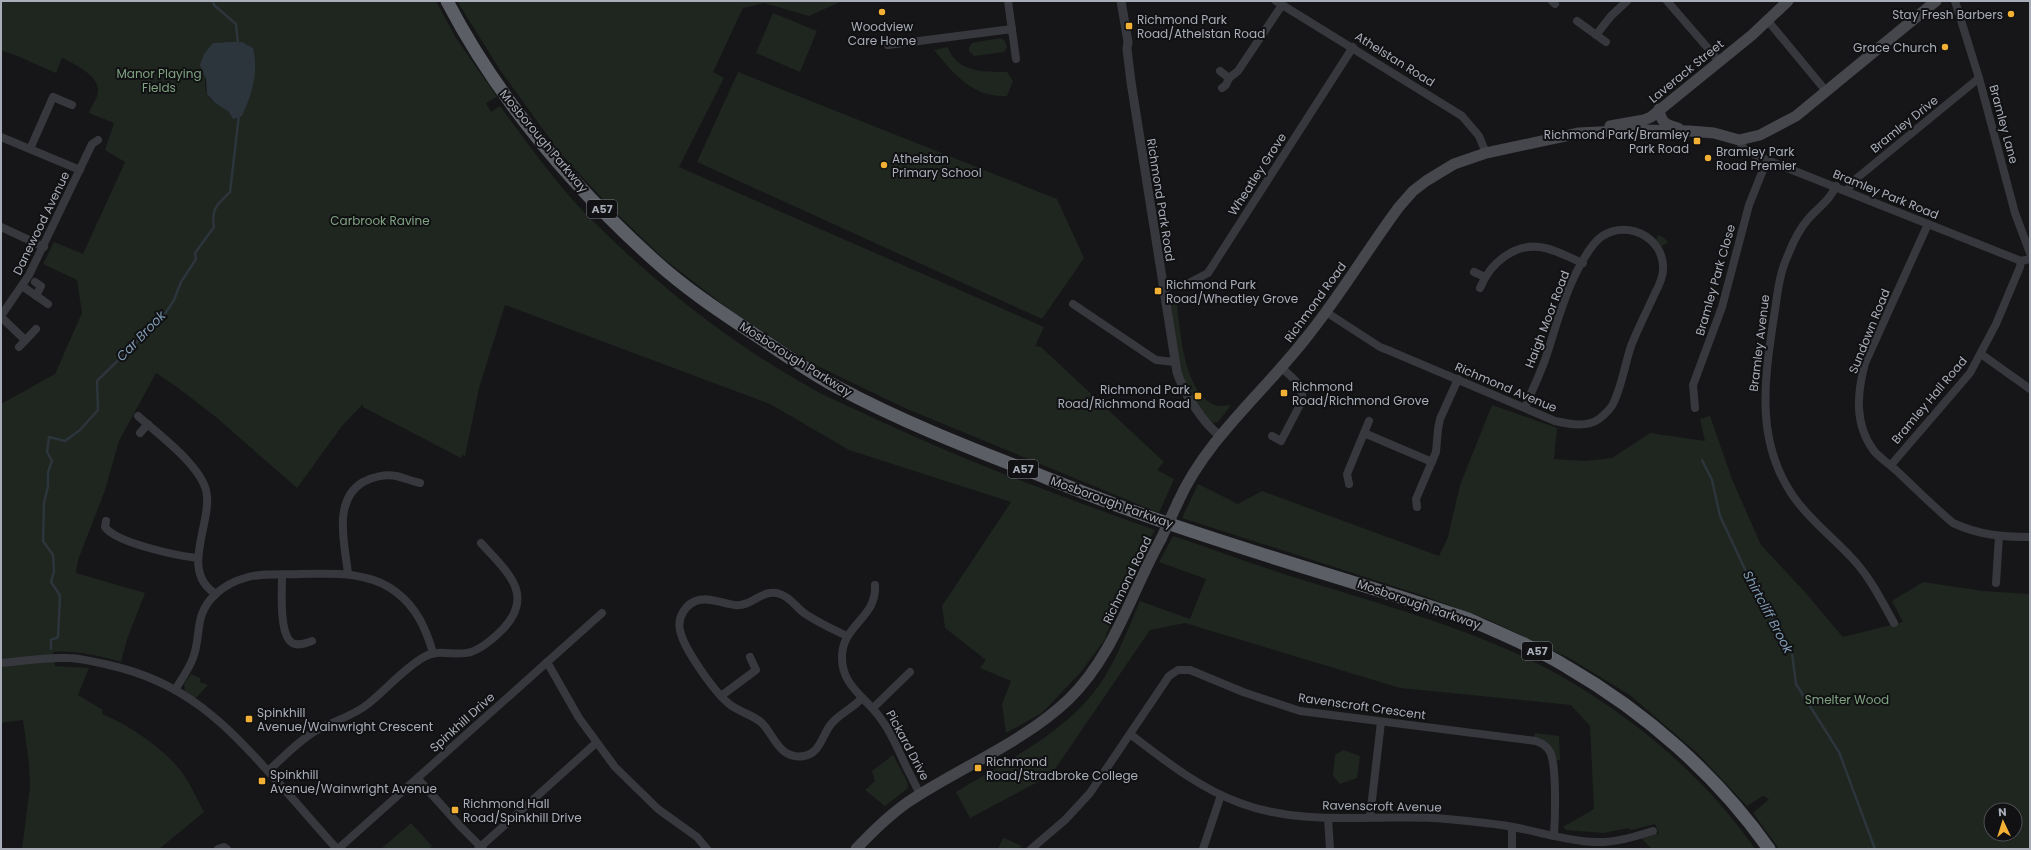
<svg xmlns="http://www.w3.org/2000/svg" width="2031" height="850" font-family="Poppins,sans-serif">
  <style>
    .green { fill: #1e261f; fill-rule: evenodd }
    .water { fill: #2c353c }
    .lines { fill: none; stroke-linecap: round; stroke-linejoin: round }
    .stream { stroke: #2c353c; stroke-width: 2.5 }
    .minor { stroke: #37383d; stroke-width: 8 }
    .tertiary { stroke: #37383d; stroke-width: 9 }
    .secondary { stroke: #45474d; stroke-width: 11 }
    .trunk { stroke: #5b5e65; stroke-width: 13 }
    .secondary-bridge { stroke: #45474d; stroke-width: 11 }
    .poi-dot { fill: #f2b134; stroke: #111113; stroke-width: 1.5 }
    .labels { text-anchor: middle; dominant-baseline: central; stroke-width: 4; stroke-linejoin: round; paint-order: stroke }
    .shield { fill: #111113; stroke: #7b7e86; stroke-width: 1 }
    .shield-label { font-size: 11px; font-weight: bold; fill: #a8adb8 }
    .poi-label { font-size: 12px; fill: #a8adb8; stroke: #111113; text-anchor: start }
    .street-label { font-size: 12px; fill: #a8adb8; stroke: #111113 }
    .park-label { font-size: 12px; fill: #7fa381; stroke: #111113 }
    .water-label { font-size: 13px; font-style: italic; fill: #7f9bb3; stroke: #111113 }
  </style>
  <rect width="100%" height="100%" fill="#161618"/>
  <g class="green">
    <path d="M1,1H436L456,38L497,97L486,103L491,112L500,106C527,142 553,180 584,212C654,283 734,347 822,394C841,403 861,412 880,421C970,463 1062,497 1155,530L1123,588L1105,639L1081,672L1042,713L1006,733L1002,704L1011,681L980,668L986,660L945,628L942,606L1011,502L849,450L770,404L505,305L479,388L465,456L462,455L461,458L363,407V404L342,426L297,488L217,418L177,387L156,373L119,441L104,493L78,560L76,573L145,593L127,639L121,662C99,656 76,650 53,652L55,666L89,668L78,695L103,710L102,714C129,725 163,748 181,771C190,783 197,799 204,812L159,849H22L30,787L29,764L23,720L1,723V404L55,374L82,313L77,280L43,264L54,242L83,254L125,162L105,150L114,123L89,113C91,106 95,102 97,96C104,77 74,64 62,58L56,73L17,56L1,50ZM228,42H242L229,112C222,107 211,102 207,94C201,79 210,58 213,43Z"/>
    <path d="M457,1H842L809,16L764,3L743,8L713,72L724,78L679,167L1044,327L1035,346L1041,347L1164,462L1157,470L1174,479L1159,513L907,409L809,362L734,313L664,259L612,209L560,153L500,70Z"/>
    <path d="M773,13L817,31L800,72L756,53Z"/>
    <path d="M1000,38L1005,41L1007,47L1004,52L974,56L969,51V47L972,43Z"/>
    <path d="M948,47C956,72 984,72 1007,72L1013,81L1007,96C973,98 954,74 934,50Z"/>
    <path d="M738,72L1057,199L1084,258L1042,319L697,162Z"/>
    <path d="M1658,235L1663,237L1668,242L1661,247L1656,240Z"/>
    <path d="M1176,295C1180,324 1182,397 1218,406C1222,406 1227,405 1231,405L1218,422L1213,423C1175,387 1176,347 1170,298Z"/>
    <path d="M1492,405L1557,428L1554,459L1585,461L1612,458L1650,433L1705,441L1700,419L1710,416L1732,479L1761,545L1804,591L1843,637L1903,622L1892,601L1923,582L1983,591L2030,594V849H1779L1753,813L1769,799L1763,796L1747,806L1697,753L1631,696L1571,659L1489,620L1424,596L1182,518L1198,484L1238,504L1262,491L1439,556L1448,537L1460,485ZM1991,810H2015V834H1991Z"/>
    <path d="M1173,536C1207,547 1241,560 1275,571C1352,596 1430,616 1504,648C1599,688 1697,764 1755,849H1623L1651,848L1642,839L1659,833L1655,824L1631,830L1628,828L1604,833L1566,830L1563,827L1594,809L1590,726L1571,705L1400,688L1185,623L1150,630L1051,775L970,818L956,792C1011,758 1073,730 1107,673C1120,650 1130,625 1140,601L1190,619L1206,579L1159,562Z"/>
    <path d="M191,674L200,678V682L208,685L195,699L185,691L184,684Z"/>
    <path d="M1535,733L1559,736L1560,760H1556L1539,738L1534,737Z"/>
    <path d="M1343,750L1360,756L1357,778L1340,784L1333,776L1335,755Z"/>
    <path d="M893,755L907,781L908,788L885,806L865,790L875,781L872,771Z"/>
    <path d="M411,823L432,846L429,849H381Z"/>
    <path d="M1003,838H1004L1022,846L1018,849H998Z"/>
  </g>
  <path class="water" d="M228,42H242L253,48C259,72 252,94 242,116L233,119L229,112L215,103L207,94L206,79L200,65L204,54L213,43Z"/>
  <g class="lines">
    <g class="stream">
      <path d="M213,1L214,5L236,24L238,44"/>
      <path d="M1702,460L1712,480L1720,516L1750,580L1792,653L1796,684L1839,752L1875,849"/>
      <path d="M51,649V640L58,637C58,635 60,598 60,596C58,591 54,587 51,582L54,571L53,555L43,541L44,503L48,486V472L52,461L47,452L49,437L65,441L80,430L98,410L97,381L165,314L174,300L181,282L196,259L195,253L214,227C211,208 217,205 230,192L239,115"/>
    </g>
    <g class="minor">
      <path d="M1008,1L1016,59"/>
      <path d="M1276,1L1462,116L1479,136L1486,153"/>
      <path d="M1552,1L1555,4"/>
      <path d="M1667,1L1719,61"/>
      <path d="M1955,1L1979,78L2015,213L2030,253"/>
      <path d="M1577,21L1606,42"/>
      <path d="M1768,21L1826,91"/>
      <path d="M1596,35L1611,16L1627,1"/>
      <path d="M888,45L1012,29"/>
      <path d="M1220,71L1229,78L1226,85L1222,88"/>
      <path d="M1229,78L1238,71L1282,5"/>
      <path d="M1,137L80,170"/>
      <path d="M1739,140C1743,152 1756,155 1767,160L2011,257L2021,261L2030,259"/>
      <path d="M30,149L53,97L72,105"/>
      <path d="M1836,186C1830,200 1819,207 1809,218C1800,228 1793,242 1788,255C1778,276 1777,300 1773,323C1764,383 1756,442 1793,496C1808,518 1830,535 1849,555C1869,575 1880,598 1894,623"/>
      <path d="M1846,191L1857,178L1979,78"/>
      <path d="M1928,224L1865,363C1857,394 1854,424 1874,451C1881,459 1892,466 1899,473C1917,490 1934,507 1953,523C1979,535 2002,537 2030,537"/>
      <path d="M1,227L44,247"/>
      <path d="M1474,272L1485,277"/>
      <path d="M35,282L41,286L36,296"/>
      <path d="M22,286L48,304"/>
      <path d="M1163,288L1189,283L1208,273L1353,47"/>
      <path d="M1480,288C1490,263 1516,241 1545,248C1558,251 1570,258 1583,263"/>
      <path d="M1073,304L1156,360L1175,362"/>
      <path d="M1326,312L1380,347L1390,351L1555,421C1569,424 1586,428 1599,419C1604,415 1610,410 1613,404C1622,386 1625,364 1631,346C1638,328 1647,311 1655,293C1660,284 1664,275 1663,265C1660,230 1614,217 1593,245C1568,278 1558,321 1545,360C1539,376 1532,391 1525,407"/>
      <path d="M1,316L29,275L92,144L98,140"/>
      <path d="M1,317L25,340"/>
      <path d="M19,347L36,329"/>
      <path d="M1981,354L2030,389"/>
      <path d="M1695,408L1693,385L1722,307L1749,205L1767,160"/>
      <path d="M138,416C158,434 199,464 206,490C214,521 178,571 216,594"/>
      <path d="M140,433L148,424"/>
      <path d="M1364,433L1432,462"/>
      <path d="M1272,436L1281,441L1302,401C1304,384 1292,378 1281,367"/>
      <path d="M1891,465L1970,373L1996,324L2020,267L2021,261"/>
      <path d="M1349,484L1347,474L1369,421"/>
      <path d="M1417,507L1416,499L1436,452L1438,429L1440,419L1458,379"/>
      <path d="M106,521L105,527C116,543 178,556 198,558"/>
      <path d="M348,574C345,544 332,501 363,482C372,477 385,474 396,476C404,478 412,481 420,483"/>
      <path d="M282,575C282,590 279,632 291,642C297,647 306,643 312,641"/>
      <path d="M1996,583L1999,536"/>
      <path d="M875,585C877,618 843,624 842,656C841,686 866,697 881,719C891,732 897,747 904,762C909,773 915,783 920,795"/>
      <path d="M847,636C832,629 817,622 804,613C796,607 790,597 780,594C762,588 752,607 735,605C723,604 711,597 699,600C686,603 677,617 680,630C683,648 714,691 728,703C738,712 752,714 762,723C775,737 780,760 804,756C821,753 822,734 832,723C840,714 853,708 862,698"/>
      <path d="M547,662L579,718L615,767L658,809L697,837L707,849"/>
      <path d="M1,663C23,661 45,657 67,658C81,658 95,662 109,665C185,682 225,723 275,779C296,802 316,826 337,849"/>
      <path d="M175,690C181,680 189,669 193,658C202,635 193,614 216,594C224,586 237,580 248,577C264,573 283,575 300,574C322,574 344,572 366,578C376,580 388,586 396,592C417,608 426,629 433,653"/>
      <path d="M721,696L756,670L750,657"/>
      <path d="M873,708L910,672"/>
      <path d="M1130,734C1164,760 1199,788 1240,803C1306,828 1379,813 1447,819C1469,821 1492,823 1513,827C1540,832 1567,841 1594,842C1614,843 1634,837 1653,831"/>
      <path d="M268,771C284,757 300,739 319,729C336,720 353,716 368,704C387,689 403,669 424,657C439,648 455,657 471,652C483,648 494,638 503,629C536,594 506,571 481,543"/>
      <path d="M418,779L462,828L483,849"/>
      <path d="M1370,817L1381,722"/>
      <path d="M1328,818L1330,849"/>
      <path d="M1512,827V849"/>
      <path d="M218,849L224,847L227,849"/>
      <path d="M338,849L602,613"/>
      <path d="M478,849L596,743"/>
      <path d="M1031,849L1065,820L1090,793L1169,676L1178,670H1190L1243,692L1300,711L1536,741C1542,743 1547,746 1550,752C1557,765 1555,820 1554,836"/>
      <path d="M1203,849L1221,795"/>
    </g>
    <path class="tertiary" d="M1121,1L1128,42L1127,49L1131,82L1177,372C1183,392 1203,423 1220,436"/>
    <g class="secondary">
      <path d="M1659,109C1661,122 1665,125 1678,128"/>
      <path d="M1610,126L1644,120L1651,117L1752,35L1788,1"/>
      <path d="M1178,502C1207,438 1263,393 1306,338C1340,296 1367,250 1399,207L1413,191L1426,181L1454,164L1486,153L1579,133L1639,130L1690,131L1714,133L1739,140L1760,135L1796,116L1936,1"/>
      <path d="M856,849C872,832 888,816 908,802C960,767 1023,743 1069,699C1114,655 1131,593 1161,539"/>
    </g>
    <path class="trunk" d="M447,1C498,99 572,186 654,260C689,292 730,318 769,344C791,359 813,374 837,387C899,420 964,446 1029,471C1062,484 1094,497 1127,509C1239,550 1355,581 1468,619C1502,634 1536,648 1567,667C1645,712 1717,775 1769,849"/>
    <path class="secondary-bridge" d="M1161,539L1178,502"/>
  </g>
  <g class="poi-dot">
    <circle cx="882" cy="12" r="4"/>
    <circle cx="2011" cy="14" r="4"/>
    <rect x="1125" y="22" width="8" height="8" rx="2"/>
    <circle cx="1945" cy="47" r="4"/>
    <rect x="1693" y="137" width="8" height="8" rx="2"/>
    <circle cx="1708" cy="158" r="4"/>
    <circle cx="884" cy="165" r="4"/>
    <rect x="1154" y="287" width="8" height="8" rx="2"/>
    <rect x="1280" y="389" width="8" height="8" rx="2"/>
    <rect x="1194" y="392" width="8" height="8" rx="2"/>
    <rect x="245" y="715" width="8" height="8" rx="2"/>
    <rect x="974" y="764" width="8" height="8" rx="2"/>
    <rect x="258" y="777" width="8" height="8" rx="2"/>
    <rect x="451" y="806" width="8" height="8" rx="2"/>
  </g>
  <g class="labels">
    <g class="shield">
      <rect x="587" y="200" width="30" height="18" rx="3"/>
      <rect x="1008" y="460" width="30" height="18" rx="3"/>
      <rect x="1522" y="642" width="30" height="18" rx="3"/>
    </g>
    <g class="shield-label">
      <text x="602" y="209">A57</text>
      <text x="1023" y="469">A57</text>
      <text x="1537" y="651">A57</text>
    </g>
    <g class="poi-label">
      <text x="2003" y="14" text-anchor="end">Stay Fresh Barbers</text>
      <text x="1137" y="19">Richmond Park<tspan x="1137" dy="14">Road/Athelstan Road</tspan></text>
      <text x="882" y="26" text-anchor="middle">Woodview<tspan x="882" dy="14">Care Home</tspan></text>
      <text x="1937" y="47" text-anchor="end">Grace Church</text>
      <text x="1689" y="134" text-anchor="end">Richmond Park/Bramley<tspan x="1689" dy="14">Park Road</tspan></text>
      <text x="1716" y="151">Bramley Park<tspan x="1716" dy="14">Road Premier</tspan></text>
      <text x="892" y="158">Athelstan<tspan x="892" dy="14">Primary School</tspan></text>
      <text x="1166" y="284">Richmond Park<tspan x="1166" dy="14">Road/Wheatley Grove</tspan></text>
      <text x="1292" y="386">Richmond<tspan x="1292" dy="14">Road/Richmond Grove</tspan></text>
      <text x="1190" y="389" text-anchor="end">Richmond Park<tspan x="1190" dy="14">Road/Richmond Road</tspan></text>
      <text x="257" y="712">Spinkhill<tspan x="257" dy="14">Avenue/Wainwright Crescent</tspan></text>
      <text x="986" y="761">Richmond<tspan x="986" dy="14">Road/Stradbroke College</tspan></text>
      <text x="270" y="774">Spinkhill<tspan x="270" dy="14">Avenue/Wainwright Avenue</tspan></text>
      <text x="463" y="803">Richmond Hall<tspan x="463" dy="14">Road/Spinkhill Drive</tspan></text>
    </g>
    <g class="street-label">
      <text transform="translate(1395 59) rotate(32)">Athelstan Road</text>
      <text transform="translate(1686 71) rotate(-39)">Laverack Street</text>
      <text transform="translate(1904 124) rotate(-39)">Bramley Drive</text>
      <text transform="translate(2004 124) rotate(75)">Bramley Lane</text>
      <text transform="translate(544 141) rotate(50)">Mosborough Parkway</text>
      <text transform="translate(1257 174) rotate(-57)">Wheatley Grove</text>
      <text transform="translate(1886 194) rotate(22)">Bramley Park Road</text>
      <text transform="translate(1161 200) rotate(81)">Richmond Park Road</text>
      <text transform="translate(41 223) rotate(-64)">Danewood Avenue</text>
      <text transform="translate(1715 280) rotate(-74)">Bramley Park Close</text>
      <text transform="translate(1315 302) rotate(-54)">Richmond Road</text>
      <text transform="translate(1547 319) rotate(-69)">Haigh Moor Road</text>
      <text transform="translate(1869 331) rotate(-68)">Sundown Road</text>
      <text transform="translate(1759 343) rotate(-83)">Bramley Avenue</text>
      <text transform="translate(796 359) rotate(32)">Mosborough Parkway</text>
      <text transform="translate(1506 387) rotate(23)">Richmond Avenue</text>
      <text transform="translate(1929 400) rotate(-50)">Bramley Hall Road</text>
      <text transform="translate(1112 502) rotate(20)">Mosborough Parkway</text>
      <text transform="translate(1127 580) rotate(-64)">Richmond Road</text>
      <text transform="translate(1419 604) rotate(19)">Mosborough Parkway</text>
      <text transform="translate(1362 706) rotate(8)">Ravenscroft Crescent</text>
      <text transform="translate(462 722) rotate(-42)">Spinkhill Drive</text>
      <text transform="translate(908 745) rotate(62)">Pickard Drive</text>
      <text transform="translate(1382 806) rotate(1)">Ravenscroft Avenue</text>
    </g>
    <g class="park-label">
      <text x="159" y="73">Manor Playing<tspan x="159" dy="14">Fields</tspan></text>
      <text x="380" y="220">Carbrook Ravine</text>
      <text x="1847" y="699">Smelter Wood</text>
    </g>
    <g class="water-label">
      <text transform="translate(141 336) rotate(-46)">Car Brook</text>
      <text transform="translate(1768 612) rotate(62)">Shirtcliff Brook</text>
    </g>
  </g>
  <rect width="2031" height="850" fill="none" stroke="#a8adb8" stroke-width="4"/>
  <g transform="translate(2003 822) rotate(356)"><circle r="19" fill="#111113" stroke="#4d4f55"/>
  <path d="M0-3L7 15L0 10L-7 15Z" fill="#f2b134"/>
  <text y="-6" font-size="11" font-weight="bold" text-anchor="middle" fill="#a8adb8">N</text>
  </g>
</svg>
